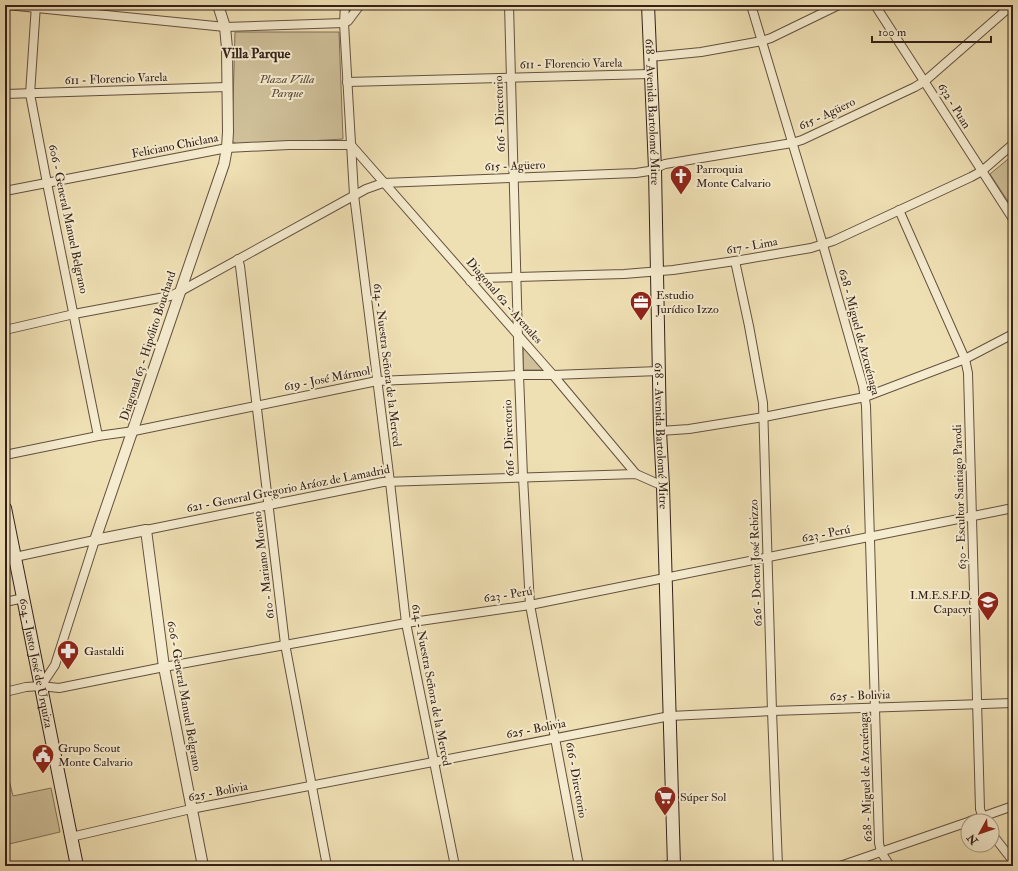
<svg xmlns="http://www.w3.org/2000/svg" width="1018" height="871" font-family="'IM FELL Double Pica',serif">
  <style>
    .green { fill: #cfc09a; stroke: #82705a }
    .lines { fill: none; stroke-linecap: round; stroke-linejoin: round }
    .minor-casing { stroke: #635140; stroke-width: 10 }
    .tertiary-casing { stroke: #635140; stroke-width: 12 }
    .secondary-casing { stroke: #34211a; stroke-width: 14 }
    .minor { stroke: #f5ebce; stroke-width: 8 }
    .tertiary { stroke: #f5ebce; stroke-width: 10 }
    .secondary { stroke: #f5ebce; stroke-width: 12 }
    .labels { text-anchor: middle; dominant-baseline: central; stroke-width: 4; stroke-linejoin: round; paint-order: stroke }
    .street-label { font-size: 12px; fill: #34211a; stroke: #f5ebce }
    .park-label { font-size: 12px; font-style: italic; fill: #5b493a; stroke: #f5ebce }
    .poi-label { font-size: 12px; fill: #34211a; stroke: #f5ebce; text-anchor: start }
    .quarter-label { font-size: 14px; font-weight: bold; fill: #34211a; stroke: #f5ebce }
  </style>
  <rect width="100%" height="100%" fill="#efe0b4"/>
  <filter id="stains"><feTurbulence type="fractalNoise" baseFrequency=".005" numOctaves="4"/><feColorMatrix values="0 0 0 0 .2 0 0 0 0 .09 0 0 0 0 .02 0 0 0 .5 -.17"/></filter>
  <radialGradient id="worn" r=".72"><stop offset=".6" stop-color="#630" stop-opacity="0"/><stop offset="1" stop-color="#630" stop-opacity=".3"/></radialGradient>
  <g class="green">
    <path d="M235,32H339L343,139L238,145L232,141Z"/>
    <path d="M1013,155V209L990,174Z"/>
    <path d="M523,347L543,370H523Z"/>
    <path d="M9,780L13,796L51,788L60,832L5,845V781Z"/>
  </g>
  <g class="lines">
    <g class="minor-casing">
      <g id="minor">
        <path d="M7,5L225,27L344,23L348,21L360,5"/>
        <path d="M36,5L30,94L47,183L98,436"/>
        <path d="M345,5L344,23L354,195L390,482L406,623L455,866"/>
        <path d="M509,5L519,375L523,477L530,605L579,866"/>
        <path d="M751,5L823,245L863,386L866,406L879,843L881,852L890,866"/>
        <path d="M875,5L1013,219"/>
        <path d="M650,57L701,52L762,41L771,38L839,5"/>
        <path d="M347,82L650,74"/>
        <path d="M5,94L227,87"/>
        <path d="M5,191L227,148L289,145H351L553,375L636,474"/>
        <path d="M899,210L965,359L968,373L980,809L984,821"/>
        <path d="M238,259L240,266L285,644L327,866"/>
        <path d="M735,261L749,326L763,403L772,711L778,866"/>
        <path d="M470,281L482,278L624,274L673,270L735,261L811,248L833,241L971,177L982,171L1013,144"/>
        <path d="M5,330L74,314L170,296L179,292L366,189L383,183L636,173L649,171L665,164L792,143L802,140L915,87L925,81L1012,5"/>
        <path d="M660,431L689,429L764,417L865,397L965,359L1013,334"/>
        <path d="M5,455L98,436L134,431L377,381L519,375H553L659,371"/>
        <path d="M146,530L383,482L636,474L663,486"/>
        <path d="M15,557L95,540L55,665L41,686"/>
        <path d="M5,602L24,598"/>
        <path d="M5,692L26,687L41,686L59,688L164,667L406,623L530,605L1013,508"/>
        <path d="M970,821L1013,806"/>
        <path d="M992,834L1013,861"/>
        <path d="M71,837L191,809L670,716L772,711L1013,703"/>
        <path d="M663,866L674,864"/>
        <path d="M840,866L968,822"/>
      </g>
    </g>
    <g class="tertiary-casing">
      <g id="tertiary">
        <path d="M95,540C139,415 180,289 224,164L227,148L228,132L227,48L225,27L218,5"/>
        <path d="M95,540L146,530L164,667L203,866"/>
      </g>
    </g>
    <g class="secondary-casing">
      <g id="secondary">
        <path id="s1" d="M648,5L655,169L660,431L663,486L674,866"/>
        <path id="s2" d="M5,508L77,866"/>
      </g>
    </g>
    <use href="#minor" class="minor"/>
    <use href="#tertiary" class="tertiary"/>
    <use href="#secondary" class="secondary"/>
  </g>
  <defs>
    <g id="church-pin" transform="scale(1.15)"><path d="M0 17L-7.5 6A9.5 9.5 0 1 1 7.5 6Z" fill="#8f2418" stroke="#f5ebce"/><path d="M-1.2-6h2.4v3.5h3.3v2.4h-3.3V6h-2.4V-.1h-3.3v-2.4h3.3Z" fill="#fff"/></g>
    <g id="office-pin" transform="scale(1.15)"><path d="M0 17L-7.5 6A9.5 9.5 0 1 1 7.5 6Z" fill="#8f2418" stroke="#f5ebce"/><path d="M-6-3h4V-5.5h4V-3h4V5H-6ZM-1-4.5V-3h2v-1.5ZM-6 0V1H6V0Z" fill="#fff"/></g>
    <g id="school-pin" transform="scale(1.15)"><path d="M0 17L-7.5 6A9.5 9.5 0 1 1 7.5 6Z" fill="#8f2418" stroke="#f5ebce"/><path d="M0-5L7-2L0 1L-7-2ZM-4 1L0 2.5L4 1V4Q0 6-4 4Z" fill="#fff"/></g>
    <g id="pharmacy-pin" transform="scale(1.15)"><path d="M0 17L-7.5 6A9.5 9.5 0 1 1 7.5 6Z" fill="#8f2418" stroke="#f5ebce"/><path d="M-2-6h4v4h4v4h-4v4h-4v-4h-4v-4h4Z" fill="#fff"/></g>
    <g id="civic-pin" transform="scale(1.15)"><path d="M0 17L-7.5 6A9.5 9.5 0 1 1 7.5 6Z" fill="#8f2418" stroke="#f5ebce"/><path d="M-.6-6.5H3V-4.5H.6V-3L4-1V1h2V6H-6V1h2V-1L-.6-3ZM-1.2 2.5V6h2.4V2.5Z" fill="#fff"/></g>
    <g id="supermarket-pin" transform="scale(1.15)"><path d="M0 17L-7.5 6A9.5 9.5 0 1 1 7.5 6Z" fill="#8f2418" stroke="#f5ebce"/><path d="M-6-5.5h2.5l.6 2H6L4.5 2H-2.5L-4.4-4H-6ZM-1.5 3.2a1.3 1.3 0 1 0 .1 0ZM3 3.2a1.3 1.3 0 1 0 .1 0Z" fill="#fff"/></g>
  </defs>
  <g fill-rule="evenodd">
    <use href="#church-pin" x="681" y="176"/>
    <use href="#office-pin" x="641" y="302"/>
    <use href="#school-pin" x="988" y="602"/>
    <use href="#pharmacy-pin" x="68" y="651"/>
    <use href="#civic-pin" x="43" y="755"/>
    <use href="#supermarket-pin" x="665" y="797"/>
  </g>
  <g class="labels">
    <g class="street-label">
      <text transform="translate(571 64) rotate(-1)">611 - Florencio Varela</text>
      <text transform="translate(116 79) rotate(-2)">611 - Florencio Varela</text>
      <text transform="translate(954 106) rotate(58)">632 - Puan</text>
      <text stroke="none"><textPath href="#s1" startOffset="107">618 - Avenida Bartolomé Mitre</textPath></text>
      <text transform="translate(500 114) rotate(-92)">616 - Directorio</text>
      <text transform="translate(827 114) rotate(-25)">615 - Agüero</text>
      <text transform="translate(175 146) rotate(-11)">Feliciano Chiclana</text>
      <text transform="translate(515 166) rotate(-2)">615 - Agüero</text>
      <text transform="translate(68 219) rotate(78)">606 - General Manuel Belgrano</text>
      <text transform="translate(752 246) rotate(-10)">617 - Lima</text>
      <text transform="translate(504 301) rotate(49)">Diagonal 62 - Arenales</text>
      <text transform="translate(859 332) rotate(75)">628 - Miguel de Azcuénaga</text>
      <text transform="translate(148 346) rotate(-72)">Diagonal 63 - Hipólito Bouchard</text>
      <text transform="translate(387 365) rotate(83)">614 - Nuestra Señora de la Merced</text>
      <text transform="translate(327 379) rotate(-11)">619 - José Mármol</text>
      <text stroke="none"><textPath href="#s1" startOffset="431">618 - Avenida Bartolomé Mitre</textPath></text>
      <text transform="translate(509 438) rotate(-92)">616 - Directorio</text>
      <text transform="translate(288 489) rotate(-11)">621 - General Gregorio Aráoz de Lamadrid</text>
      <text transform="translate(960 497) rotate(-92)">630 - Escultor Santiago Parodi</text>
      <text transform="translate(826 534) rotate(-11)">623 - Perú</text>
      <text transform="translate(756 563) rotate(-92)">626 - Doctor José Rebizzo</text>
      <text transform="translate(264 565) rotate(-97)">610 - Mariano Moreno</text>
      <text transform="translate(508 595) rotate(-9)">623 - Perú</text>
      <text stroke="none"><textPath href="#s2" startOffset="158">604 - Justo José de Urquiza</textPath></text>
      <text transform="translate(431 685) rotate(79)">614 - Nuestra Señora de la Merced</text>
      <text transform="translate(184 696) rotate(80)">606 - General Manuel Belgrano</text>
      <text transform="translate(860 696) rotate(-2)">625 - Bolivia</text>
      <text transform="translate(536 729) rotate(-11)">625 - Bolivia</text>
      <text transform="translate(866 777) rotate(-92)">628 - Miguel de Azcuénaga</text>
      <text transform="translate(576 780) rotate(80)">616 - Directorio</text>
      <text transform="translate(218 792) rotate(-11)">625 - Bolivia</text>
    </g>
    <g class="park-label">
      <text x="287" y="79">Plaza Villa<tspan x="287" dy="14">Parque</tspan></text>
    </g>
    <g class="poi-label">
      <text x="696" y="169">Parroquia<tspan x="696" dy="14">Monte Calvario</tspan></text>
      <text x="656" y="295">Estudio<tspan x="656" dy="14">Jurídico Izzo</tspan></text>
      <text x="972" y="595" text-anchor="end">I.M.E.S.F.D.<tspan x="972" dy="14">Capacyt</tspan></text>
      <text x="84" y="651">Gastaldi</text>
      <text x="58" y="748">Grupo Scout<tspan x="58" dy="14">Monte Calvario</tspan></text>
      <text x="680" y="797">Súper Sol</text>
    </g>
    <g class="quarter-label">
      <text x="256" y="53">Villa Parque</text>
    </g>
  </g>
  <rect width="1018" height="871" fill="none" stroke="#efe0b4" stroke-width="20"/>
  <rect x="6" y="6" width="1006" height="859" fill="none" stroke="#34211a" stroke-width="2"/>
  <rect x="10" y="10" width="998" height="851" fill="none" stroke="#34211a"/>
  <g transform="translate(980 833) rotate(230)"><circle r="19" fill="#f5ebce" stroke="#a89a86"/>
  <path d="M0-3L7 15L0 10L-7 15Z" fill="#8f2418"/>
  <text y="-6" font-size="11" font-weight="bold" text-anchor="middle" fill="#34211a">N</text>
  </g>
  <path d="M872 36v6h119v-6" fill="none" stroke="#34211a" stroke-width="2"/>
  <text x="878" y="36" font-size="12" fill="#34211a" stroke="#f5ebce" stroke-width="3" paint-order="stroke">100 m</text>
  <rect width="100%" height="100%" filter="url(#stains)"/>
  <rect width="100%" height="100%" fill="url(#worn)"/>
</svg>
